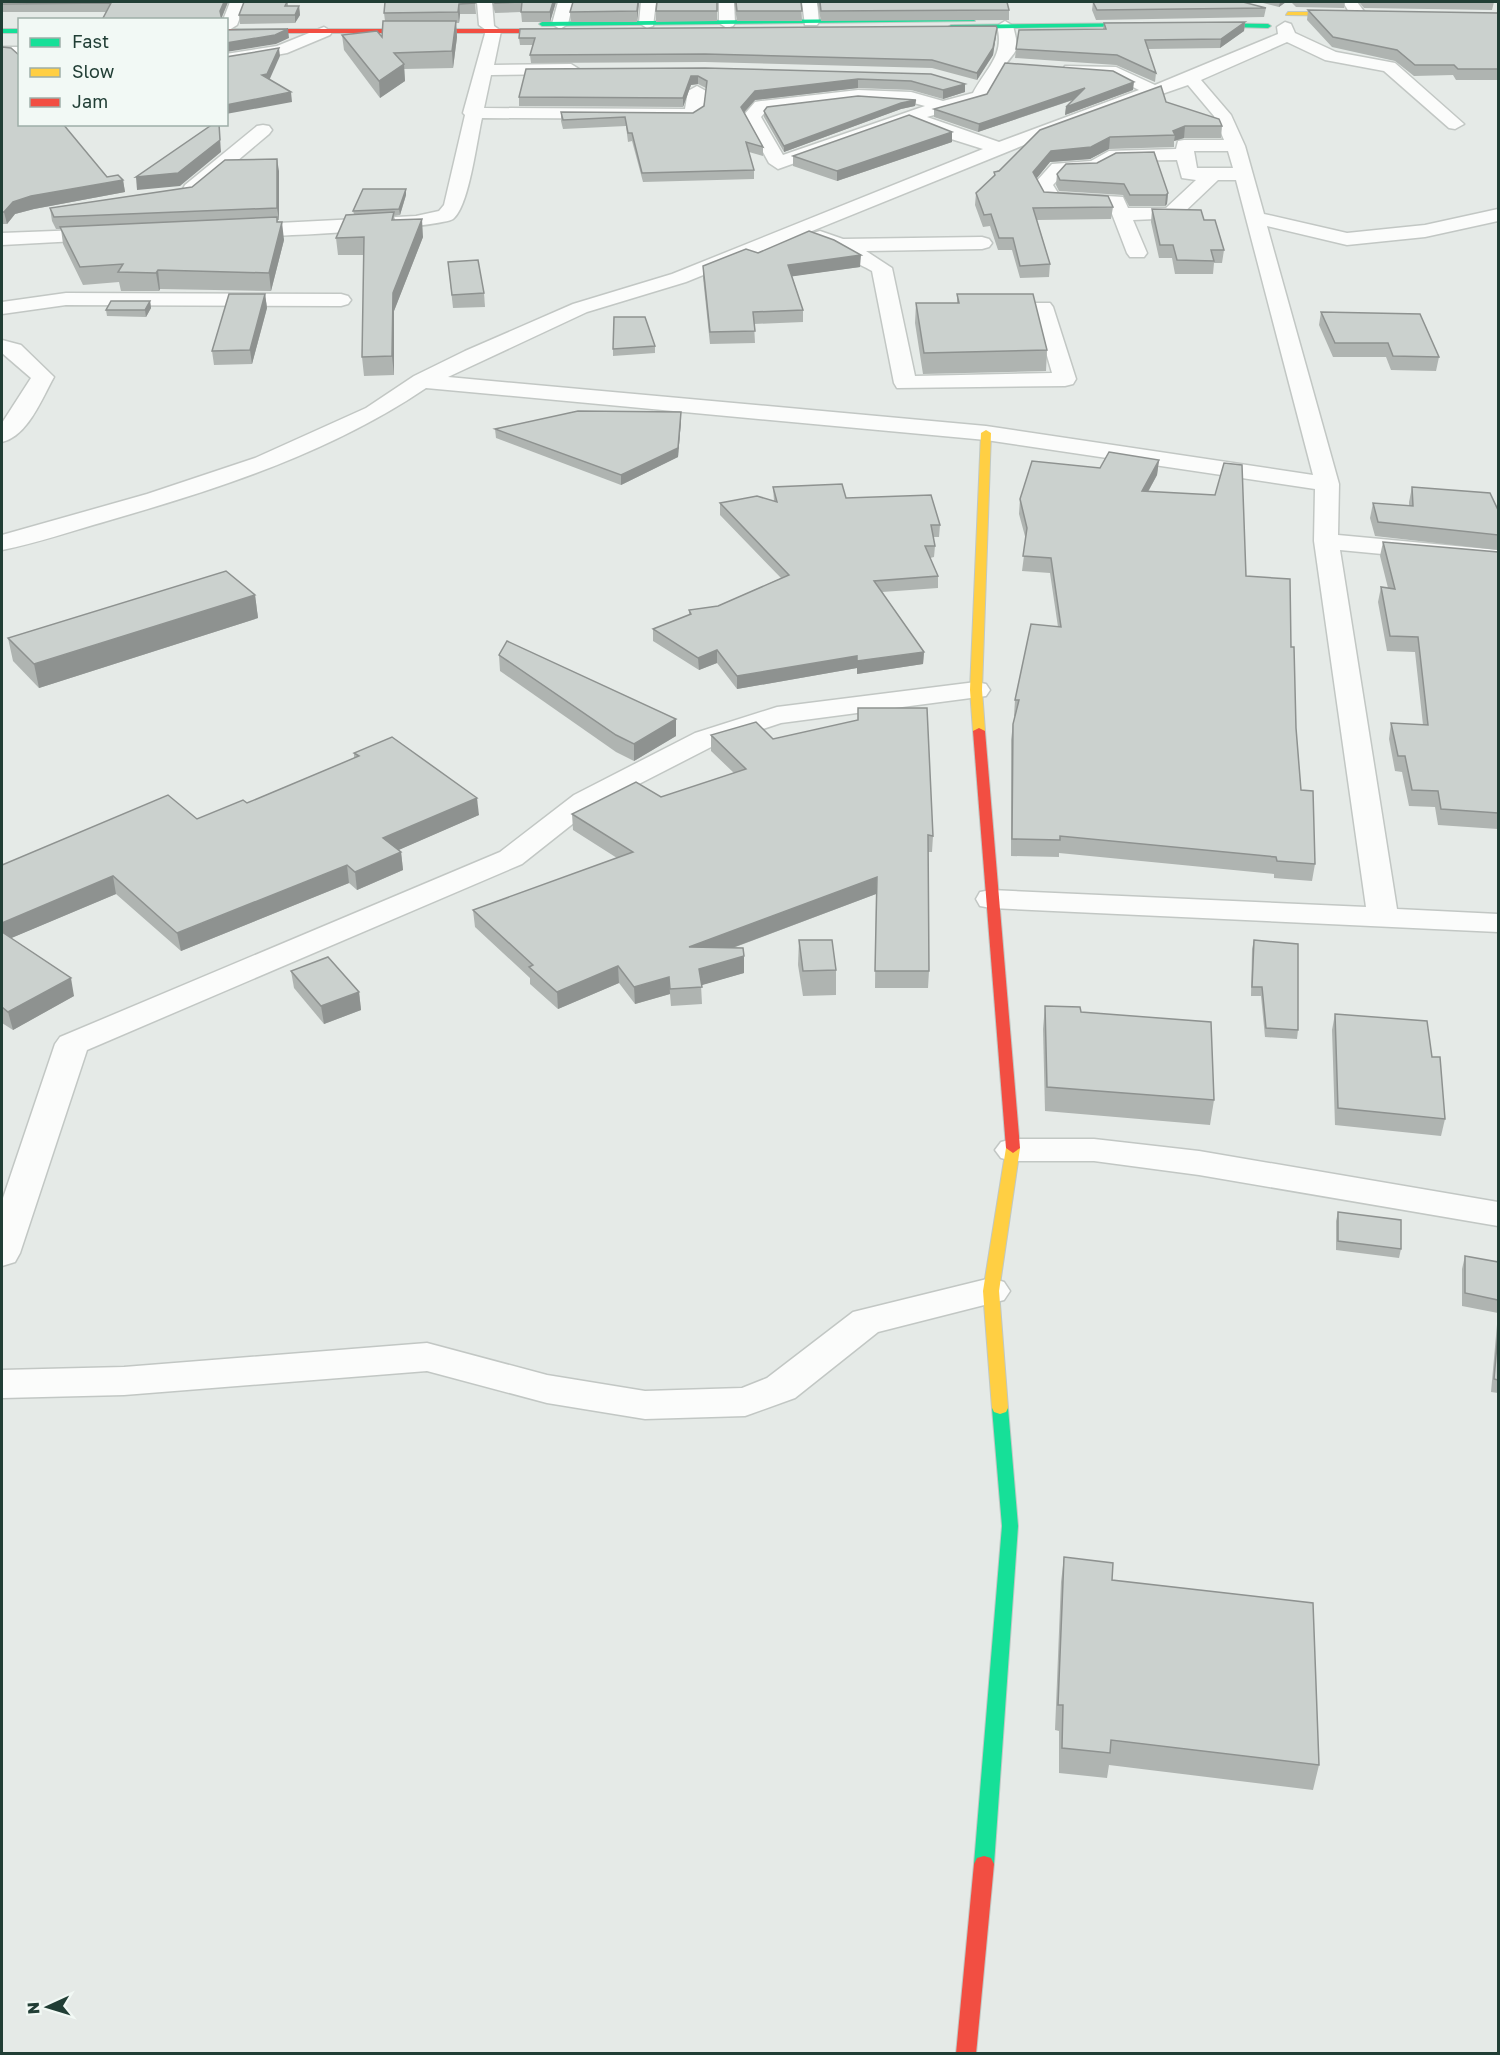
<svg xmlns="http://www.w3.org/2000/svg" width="1500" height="2055" font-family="'Golos Text',sans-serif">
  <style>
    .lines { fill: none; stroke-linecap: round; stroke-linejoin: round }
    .street-casing { stroke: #c2c7c4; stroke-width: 3 }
    .fast-casing { stroke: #c0c8c4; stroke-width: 2 }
    .slow-casing { stroke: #c0c8c4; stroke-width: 2 }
    .jam-casing { stroke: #c0c8c4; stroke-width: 2 }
    .street { fill: #fbfcfb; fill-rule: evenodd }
    .fast { fill: #16e098; fill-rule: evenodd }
    .slow { fill: #ffcf43; fill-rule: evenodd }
    .jam { fill: #f24e42; fill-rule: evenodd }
    .wall { fill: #afb4b1 }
    .shaded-wall { fill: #8e9290 }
    .building { fill: #cbd1ce; stroke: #8e9290; stroke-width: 1.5 }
  </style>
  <rect width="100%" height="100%" fill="#e5eae7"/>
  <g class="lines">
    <g class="street-casing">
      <g id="street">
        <path d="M230,2H246L237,25L229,30L226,29V20H223Z"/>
        <path d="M477,2H492L494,26L501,31L494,65L571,64L579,69L571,74L491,75L484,108L685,109L688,91L697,86L706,91L702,114L693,119L482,118C477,139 469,207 453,219C439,228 250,240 230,235L227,231L237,225L416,216L439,211L444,205L465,115L463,113L486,30L479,25Z"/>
        <path d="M558,2H573L568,24L560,29L552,24Z"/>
        <path d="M641,2H656L653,26L647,28L639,23Z"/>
        <path d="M719,2H734L735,23L733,26L727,28L719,23Z"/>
        <path d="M802,2H817L819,22L817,25H805Z"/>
        <path d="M1343,2H1357L1366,14L1358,19L1352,17Z"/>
        <path d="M1005,21L1013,26C1021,56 1015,48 1003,69C997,79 993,90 986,100L927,117L999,142L1139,90L1113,77L1065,74L1063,70L1065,66L1116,67L1155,85L1278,34L1277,27L1285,22L1291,24L1295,33L1336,52L1395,63L1464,124L1455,129L1449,128L1384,71L1325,60L1287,42L1201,80L1231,115L1245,146L1264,214L1347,233L1425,225L1498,209V221L1425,237L1347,245L1267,226L1339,484L1338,535L1498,550V565L1340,550L1397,909L1498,914V932L991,908L980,906L976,899L980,892L991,890L1366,907L1314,541L1315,489L986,440L426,388C330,453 218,489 107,521C72,531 37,543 2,550V535L147,494L255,458L366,408L414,376L465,351L573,304L672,274L983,149L929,132L910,122L778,169L769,163L743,116L755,102L761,101L858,90L911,92L943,101L973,93C987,67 1005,55 997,26ZM1188,85L1214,116L1224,140H1184L1178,141L1176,149L1109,151L1091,161L1052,164L1034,184L1045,203L1109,206L1127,253L1130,257H1144L1147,253L1133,220L1178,218L1218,180H1236L1313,475L986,426L448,377L587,312L686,282L1081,122ZM858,100L910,102L925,106L783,155L761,117L766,111ZM1194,151H1228L1233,168H1197ZM1177,160L1182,178L1196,180L1166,208H1128L1123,197L1058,193L1053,185L1064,173L1096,172L1114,161Z"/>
        <path d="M324,27L332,32L330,35L287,53L226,64V54L277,46Z"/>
        <rect x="2" y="47" width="18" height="10"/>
        <path d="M263,125L269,126L272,130L269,134L199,193H185L183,189L185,185L257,126Z"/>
        <path d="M107,229L117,235L114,239L2,245V233Z"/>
        <path d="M820,231L843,239L982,237L989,239L992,243L989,247L982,249L866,251L892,268L915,376L1052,373L1033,307L1036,303H1050L1053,307L1076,379L1073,384L1065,386L897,388L894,383L872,271C862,265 814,243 810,237L813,233Z"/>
        <path d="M66,293L341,294L348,296L351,300L348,304L341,306L66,305L2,314V302Z"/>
        <path d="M2,340L21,345L54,377C42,398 28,436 2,442V423L31,378L2,353Z"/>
        <path d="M976,682L986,684L990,690L986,696L781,723L715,745L594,807L522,864L87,1050L20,1253L15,1262L2,1266V1201L55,1044L60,1037L500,852L574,795L695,733L777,707Z"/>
        <path d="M1013,1139H1094L1199,1151L1498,1202V1226L1199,1175L1094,1161H1013L1001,1158L995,1150L1001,1142Z"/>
        <path d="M991,1278L1004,1282L1010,1291L1004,1300L878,1332L795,1398L745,1416L645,1419L547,1403L427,1371L124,1395L2,1398V1370L124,1367L427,1343L547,1375L645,1391L742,1388L767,1378L853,1312Z"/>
      </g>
    </g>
    <g class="fast-casing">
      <g id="fast">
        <path d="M973,18L975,21L542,26L539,24L542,22Z"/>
        <path d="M1149,23L1151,26L951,29L948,27L951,25Z"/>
        <path d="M1200,23L1268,24L1271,26L1268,28L1198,26Z"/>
        <rect x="2" y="29" width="18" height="4"/>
        <path d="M1000,1402L1006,1404L1008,1408L1018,1526L994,1864L991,1870L984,1872L977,1870L974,1864L1002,1526L992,1408L994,1404Z"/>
      </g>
    </g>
    <g class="slow-casing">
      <g id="slow">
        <path d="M1288,12H1353L1356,14L1353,16L1286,15Z"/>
        <path d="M986,430L991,433L982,690L985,731L979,734L973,731L970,690L981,433Z"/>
        <path d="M1013,1143L1020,1148L999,1291L1008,1408L1006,1412L1000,1414L994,1412L992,1408L983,1291L1006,1148Z"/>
      </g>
    </g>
    <g class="jam-casing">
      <g id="jam">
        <path d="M226,29H564L567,31L564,33H226Z"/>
        <path d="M979,728L985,731L1020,1148L1013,1153L1006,1148L973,731Z"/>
        <path d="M984,1856L991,1858L994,1864L976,2054H956L974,1864L977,1858Z"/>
      </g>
    </g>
    <use href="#street" class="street"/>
    <use href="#fast" class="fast"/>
    <use href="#slow" class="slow"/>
    <use href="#jam" class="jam"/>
  </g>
  <g class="wall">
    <path d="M2,2H228L222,17L106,12H2Z"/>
    <path d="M288,2V6H299L300,15L295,23L240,24L239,15Z"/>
    <path d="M475,2L476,14H460L459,23H456L457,37L453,68L404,69L405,81L380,98L344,50L342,35L382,37L385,21L384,13Z"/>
    <path d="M492,2H556L550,22H522L521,12L495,13Z"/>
    <path d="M639,2L637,22H571L570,12Z"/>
    <path d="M717,2V21L656,22V11Z"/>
    <path d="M734,2H801L802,21H737Z"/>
    <path d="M817,2H1007L1009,10V20L821,21Z"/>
    <path d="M1093,2L1266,8L1264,17L1096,20L1092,10Z"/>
    <path d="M1259,2H1286L1279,7Z"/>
    <path d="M1291,2H1345L1344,8L1296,7Z"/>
    <path d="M1359,2H1494L1492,10L1364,8Z"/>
    <path d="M1308,10L1498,13V80H1456L1453,75L1414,76L1395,61L1332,47L1307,20Z"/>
    <path d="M1245,22L1244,31L1220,48L1148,49L1156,73L1155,82L1116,65L1015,58L1016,49L1103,29L1104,23Z"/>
    <path d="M996,36L993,55L977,80L932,68L705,62L531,63L530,55L533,45H520L519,38Z"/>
    <path d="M2,47L20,124L107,177L123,180L125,192L34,209L15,214L7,224H2Z"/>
    <path d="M526,69L931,74L965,92L943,99L911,90L858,88L755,100L744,112L763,147V156L749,152L754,170V179L643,182L632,141L628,142L626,126L563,129L561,121V112L693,113L704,106L706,88L698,84L691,85L683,107L519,106V97Z"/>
    <path d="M1133,90L1065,115L1066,107L1073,100L978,132L934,117V109Z"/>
    <path d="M916,100L915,106L901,109L784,152L764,117V111Z"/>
    <path d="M1166,102L1222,126L1221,138H1184L1174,141V147L1109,149L1090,159L1050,162L1036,179L1044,192L1113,207L1111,219L1037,220L1050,264L1049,277L1020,278L1012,250H998L990,226L983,227L975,205L976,193L994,176V172Z"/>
    <path d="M952,132V142L837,181L793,166V156Z"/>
    <path d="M1097,163L1168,193L1167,204L1165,206H1129L1123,195L1059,191L1056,185L1057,174Z"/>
    <path d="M279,171V220H277L284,240L271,291L160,289L159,291H121L119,282L83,285L63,244L61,229H56L52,221L50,208L192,187Z"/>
    <path d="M406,195L400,215L394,216L395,220L423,237L394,311V375L364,376L362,357L364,255H338L336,238L354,214L353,211Z"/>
    <path d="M1152,209L1204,220L1224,250L1222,263H1214L1213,274H1175L1172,258H1159L1151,222Z"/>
    <path d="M758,253L860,267L792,276L803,310V322L754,324L755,343L710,344L703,278V266Z"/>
    <path d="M448,262L484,293L485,307L453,308Z"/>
    <path d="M265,294L267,308L252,364L214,365L212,351Z"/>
    <path d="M957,294L1047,350L1046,371L923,374L915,323L916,303H957Z"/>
    <path d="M150,301L151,308L146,317L107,316L106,310Z"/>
    <path d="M1321,312L1439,357L1436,371L1391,370L1386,357H1333L1319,325Z"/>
    <path d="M655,346V353L613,356V349Z"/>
    <path d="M681,421L678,457L621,485L496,438L495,429Z"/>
    <path d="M1159,460L1157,475L1148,492L1246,576L1291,647L1296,728L1301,790L1315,864L1312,881L1274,878V874L1059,853V857L1011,856V740L1013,724L1015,716H1014L1015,700L1058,627L1050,573L1022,571L1026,540L1019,514L1020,499L1100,468Z"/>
    <path d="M773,487L846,498L940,525L939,537H933L935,546L934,557L930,558L938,576V588L882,592L924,652L923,664L857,674V668L737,689L717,663L699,670L653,641V629L689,615V610L718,606L781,578L720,515V503L774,501Z"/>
    <path d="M1412,487L1498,510V550L1375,536L1370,518L1373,503L1409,506V502Z"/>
    <path d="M1383,542L1498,552V829L1438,825L1435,807L1409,806L1402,772L1395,771L1389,739L1391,723L1423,725L1415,652L1387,651L1378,602L1381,587L1388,588L1380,556Z"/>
    <path d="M255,595L258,618L39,688L13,661L8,638Z"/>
    <path d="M499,655L676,719V736L634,761L616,752L500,671Z"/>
    <path d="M711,735L773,739L933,836L932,852H928L929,971L928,988H875L876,894L733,948L744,973L701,985L702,1004L671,1006L670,994L635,1004L619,983L558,1009L530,984V978L475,927L473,910L617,858L573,830L572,814L661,797L734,773L711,751Z"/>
    <path d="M354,753L479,815L398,850L401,852L403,870L357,890L349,883L181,951L116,894L11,938L74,996L13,1030L2,1023V865L197,819L247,803L354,758Z"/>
    <path d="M799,940L836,970V995L803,996L798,965Z"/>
    <path d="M1254,940L1298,1030L1297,1039L1265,1037L1261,996H1251L1252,949Z"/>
    <path d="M291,971L359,992L361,1010L324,1024L294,988Z"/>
    <path d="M1045,1006L1081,1012L1214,1100L1210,1125L1045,1111L1043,1029Z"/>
    <path d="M1335,1014L1432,1057L1445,1119L1441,1136L1335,1125L1332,1030Z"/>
    <path d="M1338,1212L1401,1249L1399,1258L1336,1250V1221Z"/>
    <path d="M1465,1256L1498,1262V1393L1491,1392L1498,1313L1462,1306V1269Z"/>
    <path d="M1064,1557L1112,1580L1319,1765L1313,1790L1109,1765L1107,1778L1059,1773V1731L1055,1730L1061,1582Z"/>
  </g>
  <g class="shaded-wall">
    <path d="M224,2H228L221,19L220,11Z"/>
    <path d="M553,2H556L550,22V12Z"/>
    <path d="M638,2H639L637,22V11Z"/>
    <path d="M1280,2H1286L1279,7Z"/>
    <path d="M459,4L460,14L459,23L458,12Z"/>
    <path d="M299,6L300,15L295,23V15Z"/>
    <path d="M456,21L457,37L453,68L452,51Z"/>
    <path d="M1245,22L1244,31L1220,48L1221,39Z"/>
    <path d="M997,28L993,55L977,80V73Z"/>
    <path d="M288,29L289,38L276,44L226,52V43Z"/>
    <path d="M279,48L280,56L268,83L262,75Z"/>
    <path d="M404,64L405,81L380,98L379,81Z"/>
    <path d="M691,76H698V84L691,85L683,107V98Z"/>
    <path d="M858,79V88L755,100L741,116V107L755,91Z"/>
    <path d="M1134,82L1133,90L1065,115L1066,107Z"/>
    <path d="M965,84V92L943,99V90Z"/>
    <path d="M1085,88L1084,96L978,132L979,124Z"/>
    <path d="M291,92L292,102L226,114V105Z"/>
    <path d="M916,100L915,106L901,109L784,152V146L901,103Z"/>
    <path d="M219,124L221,152L180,186L137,190L136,177Z"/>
    <path d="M1185,126L1184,138L1174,141L1175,135L1173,131Z"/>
    <path d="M952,132V142L837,181V171Z"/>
    <path d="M1110,137L1109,149L1090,159L1050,162L1032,184L1033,172L1051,151Z"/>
    <path d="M277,159L279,171V220L277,208Z"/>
    <path d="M123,180L125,192L34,209L15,214L7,224L4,212L13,202L31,196Z"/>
    <path d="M406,189V195L400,215L399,209Z"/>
    <path d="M1168,193L1167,204L1165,206L1166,195Z"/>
    <path d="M277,217L279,235L282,222L284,240L271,291L269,273Z"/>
    <path d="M422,219L423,237L394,311V375L392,356L393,293Z"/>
    <path d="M861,255L860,267L788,277V265Z"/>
    <path d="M158,270L160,289L159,291L156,273Z"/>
    <path d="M265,294L267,308L252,364L250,350Z"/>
    <path d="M150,301L151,308L146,317L145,310Z"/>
    <path d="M681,412V421L678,457L621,485V475Z"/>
    <path d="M1159,460L1157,475L1140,506L1142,491Z"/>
    <path d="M255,595L258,618L39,688L34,664Z"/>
    <path d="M717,650V663L699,670L698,658Z"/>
    <path d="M924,652L923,664L857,674V661Z"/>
    <path d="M857,656V668L737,689V676Z"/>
    <path d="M676,719V736L634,761V744Z"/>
    <path d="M477,798L479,815L385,856L383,838Z"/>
    <path d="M401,852L403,870L357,890L355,872Z"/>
    <path d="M347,865L349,883L181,951L177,933Z"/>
    <path d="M113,876L116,894L2,942V923Z"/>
    <path d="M877,877L876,894L689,964V947Z"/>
    <path d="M744,956V973L699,986V969Z"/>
    <path d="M618,966L619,983L558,1009L557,992Z"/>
    <path d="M669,977L670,994L635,1004L634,987Z"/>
    <path d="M71,978L74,996L13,1030L8,1012Z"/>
    <path d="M359,992L361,1010L324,1024L321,1006Z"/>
  </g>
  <g class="building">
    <path d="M2,2H224L220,11L222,20H102L111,3L2,4Z"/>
    <path d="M244,2H287L285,6H299L295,15H239Z"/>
    <path d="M385,2H475V3L459,4L458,12L384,13Z"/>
    <path d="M494,2H553L550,12H521L522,2L495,3Z"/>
    <path d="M573,2H638L637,11L570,12Z"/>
    <path d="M657,2H717V11H656Z"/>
    <path d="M736,2H801L802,11H737Z"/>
    <path d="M820,2H1007L1009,10L821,11Z"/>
    <path d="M1093,2H1243L1266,8L1097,10Z"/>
    <path d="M1308,10L1498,13V69H1458L1454,65H1415L1397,50L1333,37Z"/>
    <path d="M383,21H456L452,51L394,53L404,64L379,81L342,35L377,31L382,37Z"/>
    <path d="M1245,22L1221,39L1145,40L1156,73L1117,55L1016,49L1019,30L1106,29L1104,23Z"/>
    <path d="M996,26L997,28L993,48L977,73L932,60L705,54L530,55L535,38H519L520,29Z"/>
    <path d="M288,29L275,35L226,43V30Z"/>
    <path d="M2,47L11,48L20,56V124H63L107,177L118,175L123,180L31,196L13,202L4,212H2Z"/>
    <path d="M279,48L267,74L262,75L291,92L226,105V57Z"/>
    <path d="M1005,63L1113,71L1134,82L1066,107L1085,88L979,124L934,109L987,94Z"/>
    <path d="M705,68L931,74L965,84L943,90L911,81L858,79L755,91L741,107L763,147L746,142L754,170L642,173L632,133H628L625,117L563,120L561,112L693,113L704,106L707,81L698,76H691L683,98L519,97L526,69Z"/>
    <path d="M1161,86L1166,102L1219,119L1222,126H1185L1173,131L1175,135L1110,137L1091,147L1051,151L1033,172L1044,192L1108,196L1113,207L1033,208L1050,264L1020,266L1013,238H999L991,214L984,215L976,193L995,175L994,172L999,171L1040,130Z"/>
    <path d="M858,96L916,100L901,103L784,146L764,111L767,107Z"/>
    <path d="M909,115L952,132L837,171L793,156Z"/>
    <path d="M213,124H219L220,140L178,173L136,177Z"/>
    <path d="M1154,152L1168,193L1166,195H1130L1124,184L1060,180L1057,174L1066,164L1097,163L1116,153Z"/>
    <path d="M277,159V208L54,217L50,208L192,187L225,160Z"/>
    <path d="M363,189H406L399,209L353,211Z"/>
    <path d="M1152,209L1201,210L1204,220H1215L1224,250H1211L1214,261L1177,260L1173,245H1160Z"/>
    <path d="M394,212L392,220L422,219L393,293L392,356L362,357L364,237L336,238L346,215Z"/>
    <path d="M277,217V222H282L269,273L158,270L156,273L118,272L123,264L80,267L60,227Z"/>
    <path d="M809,231L834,240L861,255L788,265L803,310L753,312L755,331L710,332L703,266L746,249L758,253Z"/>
    <path d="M478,260L484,293L452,295L448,262Z"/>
    <path d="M229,294H265L250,350L212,351Z"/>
    <path d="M957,294H1033L1047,350L924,353L916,303H959Z"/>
    <path d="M111,301H150L145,310H106Z"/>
    <path d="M1321,312L1420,314L1439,357L1393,356L1388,343H1335Z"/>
    <path d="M614,317H645L655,346L613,349Z"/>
    <path d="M578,411L681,412L678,448L621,475L495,429Z"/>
    <path d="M1109,452L1159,460L1142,491L1215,495L1224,463L1242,465L1246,576L1290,579L1291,647H1294L1296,728L1301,790L1313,791L1315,864L1277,861L1276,857L1060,836V840L1012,839L1013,724L1019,700H1015L1031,624L1061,627L1051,558L1023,556L1027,528L1020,499L1032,461L1100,468Z"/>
    <path d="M842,484L846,498L931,495L940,525H931L935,546H925L938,576L874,581L924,652L857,661V656L737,676L717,650L698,658L653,629L691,614L689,610L718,606L789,575L720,503L757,496L777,502L773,487Z"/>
    <path d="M1412,487L1490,493L1498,510V535L1378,522L1373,503L1413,506Z"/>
    <path d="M1383,542L1498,552V813L1441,809L1438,791L1412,790L1405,756H1398L1391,723L1428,725L1418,637L1390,636L1381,587L1395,589Z"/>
    <path d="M226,571L255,595L34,664L8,638Z"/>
    <path d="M507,641L676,719L634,744L616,735L499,655Z"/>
    <path d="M858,708H927L933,836L928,835L929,971H875L877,877L689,947L743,948L744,956L699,969L702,987L670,989L669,977L634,987L618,966L557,992L529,967L533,965L473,910L633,852L572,814L636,782L661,797L746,769L711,735L756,722L773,739L858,720Z"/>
    <path d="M392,737L477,798L383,838L401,852L355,872L347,865L177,933L113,876L2,923V865L168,795L197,819L243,800L247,803L359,756L354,753Z"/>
    <path d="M2,932L71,978L8,1012L2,1007Z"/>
    <path d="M799,940H832L836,970L803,971Z"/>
    <path d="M1254,940L1298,944V1030L1266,1028L1262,987H1252Z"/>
    <path d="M328,957L359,992L321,1006L291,971Z"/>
    <path d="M1045,1006L1080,1007L1081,1012L1211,1022L1214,1100L1047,1087Z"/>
    <path d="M1335,1014L1427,1021L1432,1057H1440L1445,1119L1338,1108Z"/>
    <path d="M1338,1212L1401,1220V1249L1338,1241Z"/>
    <path d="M1465,1256L1498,1262V1300L1465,1293Z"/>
    <path d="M1498,1333V1380L1494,1379Z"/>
    <path d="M1064,1557L1113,1563L1112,1580L1313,1603L1319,1765L1111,1740L1110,1753L1062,1748L1063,1705H1058Z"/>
  </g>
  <rect width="1500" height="2055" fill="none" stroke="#213e35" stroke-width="6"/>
  <rect x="18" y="18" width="210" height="108" fill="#f2f9f5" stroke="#9eaea8" stroke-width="1.5"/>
  <rect x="30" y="38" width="30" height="9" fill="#16e098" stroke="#9eaea8" stroke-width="1.5"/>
  <text x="72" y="48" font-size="18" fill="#213e35">Fast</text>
  <rect x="30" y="68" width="30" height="9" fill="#ffcf43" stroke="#9eaea8" stroke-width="1.5"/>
  <text x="72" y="78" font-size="18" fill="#213e35">Slow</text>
  <rect x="30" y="98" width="30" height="9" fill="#f24e42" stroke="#9eaea8" stroke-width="1.5"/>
  <text x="72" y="108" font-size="18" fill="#213e35">Jam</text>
  <g transform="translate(48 2007) rotate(266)" stroke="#f2f9f5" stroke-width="4.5" paint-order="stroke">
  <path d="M0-4.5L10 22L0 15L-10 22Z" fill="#213e35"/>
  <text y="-9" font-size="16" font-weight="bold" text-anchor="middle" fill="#213e35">N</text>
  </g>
</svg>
